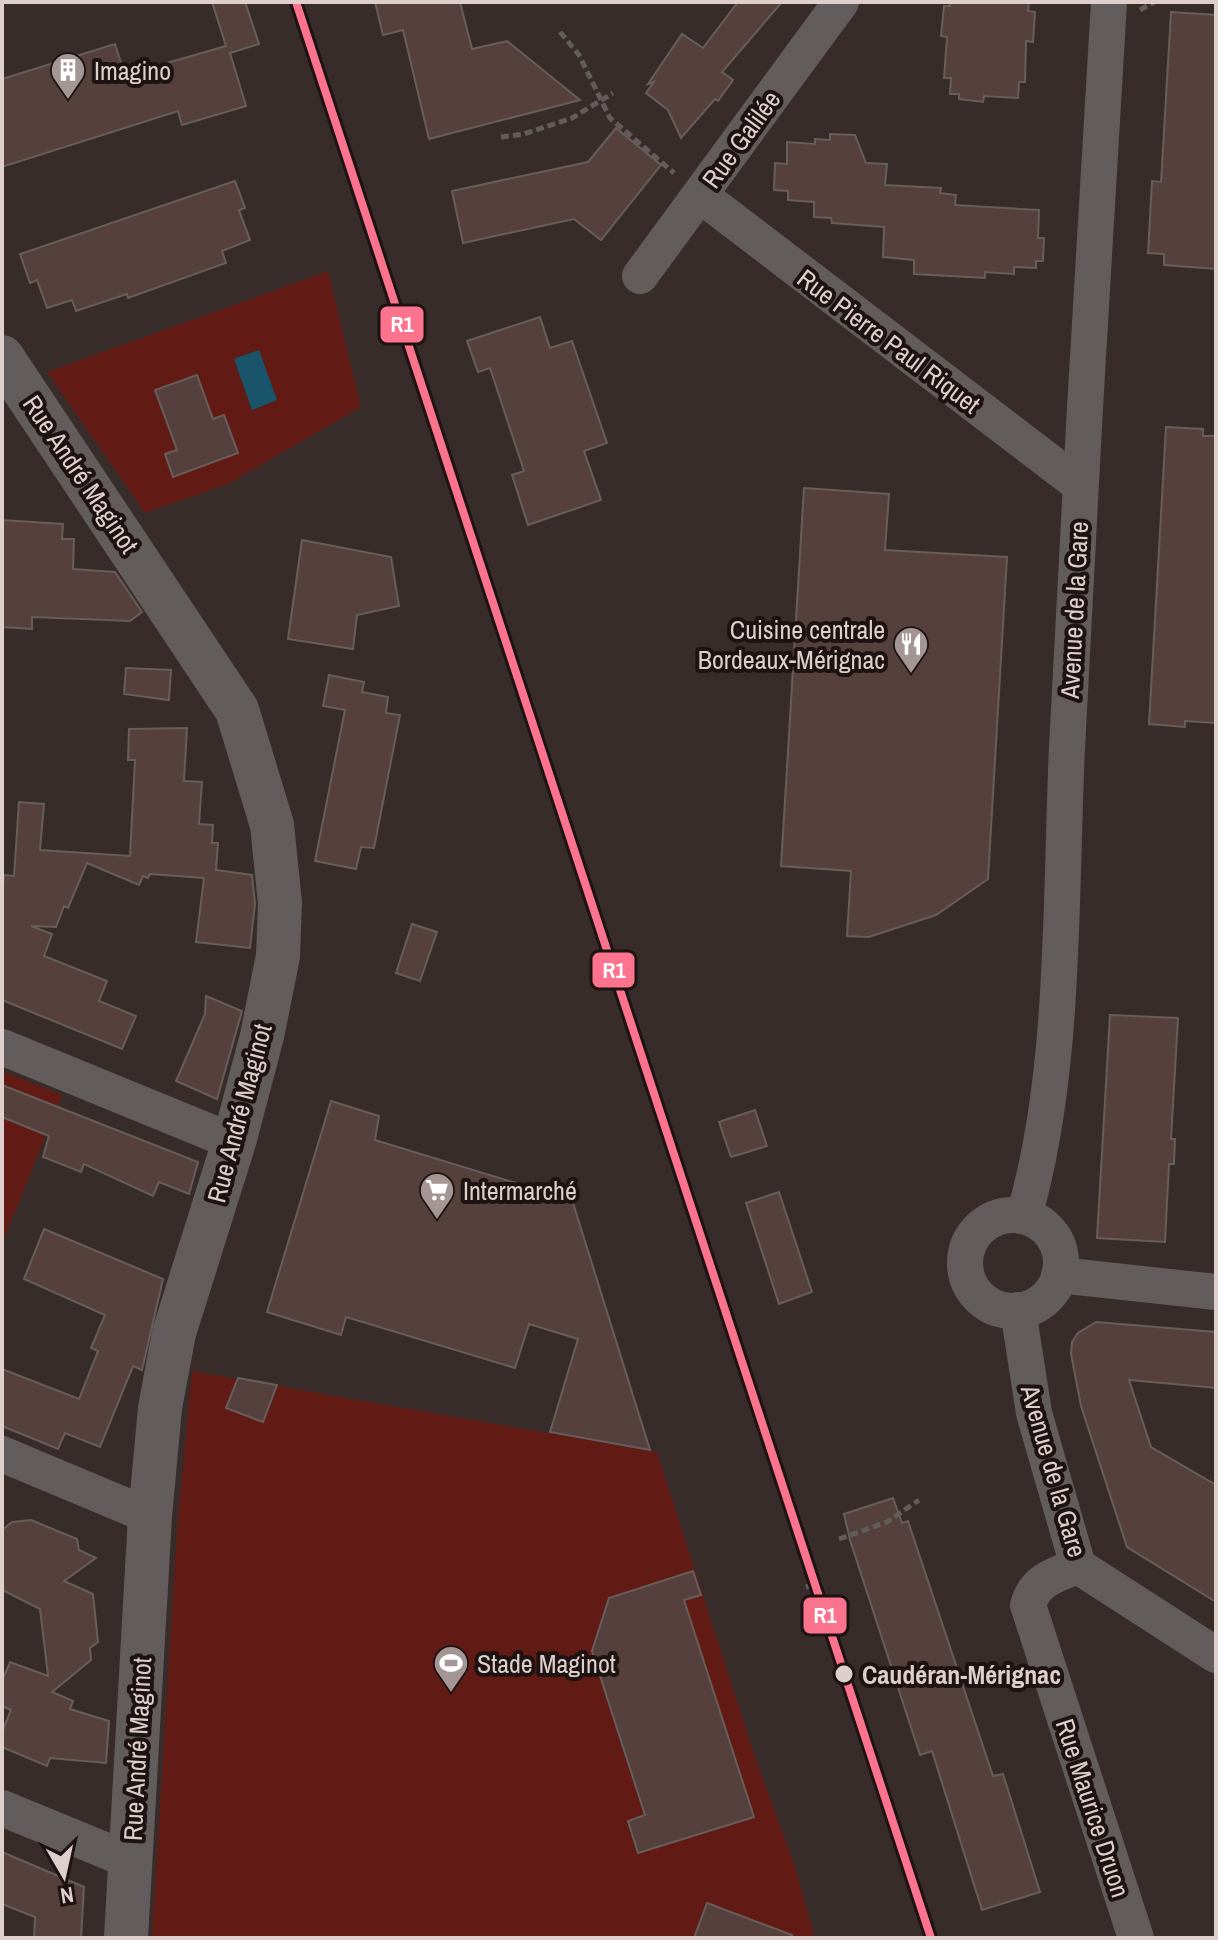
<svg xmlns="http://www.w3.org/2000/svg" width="1218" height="1940" font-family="'Archivo Narrow',sans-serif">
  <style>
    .green { fill: #621b14 }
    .water { fill: #19546a }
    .building { fill: #56403d; stroke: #675e5c; stroke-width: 2 }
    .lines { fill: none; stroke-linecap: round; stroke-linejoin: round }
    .path { stroke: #625c5b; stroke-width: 5; stroke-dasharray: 8 4; stroke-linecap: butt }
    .minor { stroke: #625d5c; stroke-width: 36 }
    .tertiary { stroke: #625d5c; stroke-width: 44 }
    .rail-1-casing { stroke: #1d1312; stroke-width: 14 }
    .rail-1 { stroke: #fc738d; stroke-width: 8 }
    .stop-dot { fill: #decfcd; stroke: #1d1312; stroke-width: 3 }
    .labels { text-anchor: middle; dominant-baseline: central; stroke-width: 8; stroke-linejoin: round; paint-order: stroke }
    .poi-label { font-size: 26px; fill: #decfcd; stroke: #1d1312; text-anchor: start }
    .street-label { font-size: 26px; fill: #decfcd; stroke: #1d1312 }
    .stop-label { font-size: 26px; font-weight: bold; fill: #decfcd; stroke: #1d1312; text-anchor: start }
    .line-badge { stroke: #1d1312; stroke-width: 3 }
    .badge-label { font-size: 22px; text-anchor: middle; font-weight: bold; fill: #fff }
  </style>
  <rect width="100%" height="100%" fill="#372c2a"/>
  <g class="green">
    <path d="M328,271L361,407L228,484L145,513L47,372Z"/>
    <path d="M2,1071L62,1095L2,1244Z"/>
    <path d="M192,1371L657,1452L755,1757L794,1863L815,1938H152L177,1532Z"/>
  </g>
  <path class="water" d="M259,350L277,400L252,410L234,359Z"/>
  <g class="building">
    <path d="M212,2H245L259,44L230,53L246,106L182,125L178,111L2,167V79L115,44L125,75L226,46Z"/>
    <path d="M375,2H460L472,49L507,41L580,100L429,139L403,30L383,35Z"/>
    <path d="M738,2H782L722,72L733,80L718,101L715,99L681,138L668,110L646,93L654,82L648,84L682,34L703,48Z"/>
    <path d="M950,2H1029L1028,11L1035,12L1033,42L1026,41L1025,82H1019L1018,98L984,96L983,102L959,99V94H950L951,78H944L947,37L941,36L944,6H950Z"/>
    <path d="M1171,12L1216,15V269L1164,265V254L1148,253L1152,181L1161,182Z"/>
    <path d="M616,128L661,165L601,240L574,219L463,243L452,191L588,162Z"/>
    <path d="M830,134L855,135L866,163L887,164L885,185L941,188L940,193L956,195L955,205L1039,210L1038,238H1044L1043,261H1036V268L1014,267V274L985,272V278L914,274V260L883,257L884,227L832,223L831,218L814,217V202L788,200V191L774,190L775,163L787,164V142L815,144V139L830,140Z"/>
    <path d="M235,181L245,208L239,210L250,240L222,251L226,263L128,298L127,294L76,311L72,300L47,308L37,280L30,283L20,254Z"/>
    <path d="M540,317L550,348L572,341L607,443L584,451L601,500L528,525L512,475L524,471L490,368L478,372L467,341Z"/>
    <path d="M197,375L213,419L224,415L238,453L173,477L165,454L177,450L155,390Z"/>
    <path d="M1166,427L1203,429V436H1216V723L1185,721V727L1149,724Z"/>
    <path d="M804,488L889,494L885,550L1007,557L988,879L936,915L869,937L847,936L851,871L781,866Z"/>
    <path d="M2,520L63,524L62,539H74L73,569L115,572L142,612L130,621L32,617V629L2,627Z"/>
    <path d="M302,540L391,557L399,606L357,615L353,649L288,639Z"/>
    <path d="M126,668L171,670L169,700L124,694Z"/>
    <path d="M329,675L364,682L362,692L388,697L386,713L400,715L374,848L361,847L356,869L315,861L345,710L323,706Z"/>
    <path d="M187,728L184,781L202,782L199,824L213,825L212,843H218L216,870L252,875L255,904L250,948L196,942L204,878L150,874L148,878L143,876L139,885L87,863L68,908L64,906L56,927L31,926L52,934L44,956L107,981L99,1001L136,1016L122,1049L2,1000V896L4,875L14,876L19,802L44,804L40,850L130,856L135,760H128L129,729Z"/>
    <path d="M412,924L437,932L420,981L396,973Z"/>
    <path d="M206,996L242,1011L217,1099L176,1081L205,1014Z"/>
    <path d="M1110,1015L1178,1018L1171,1139H1175L1174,1164H1169L1165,1242L1097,1238Z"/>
    <path d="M2,1085L198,1162L189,1194L159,1182L153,1196L84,1164L81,1172L43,1157L49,1136L2,1117Z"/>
    <path d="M331,1101L379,1116L375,1140L555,1195L569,1190L650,1450L550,1432L578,1339L529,1324L515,1368L346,1317L341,1335L267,1312Z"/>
    <path d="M755,1110L767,1146L731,1157L719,1122Z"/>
    <path d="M779,1192L812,1292L779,1304L746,1203Z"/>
    <path d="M44,1229L163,1279L142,1370L133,1366L100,1447L65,1433L58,1449L2,1426V1369L79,1399L98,1351L91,1348L105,1315L24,1279Z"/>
    <path d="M1096,1322L1216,1332V1388L1129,1380L1151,1447L1216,1485V1602L1127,1547L1081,1406L1071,1354L1072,1342L1078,1333Z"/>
    <path d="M238,1378L277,1385L263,1422L226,1408Z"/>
    <path d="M893,1498L902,1523L908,1521L993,1776L1003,1774L1040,1892L982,1910L932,1751L920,1755L850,1540L844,1514Z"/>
    <path d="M31,1520L77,1539L79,1550L96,1558L64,1581L93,1594L98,1642L90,1648L91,1660L52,1692L73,1701L70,1709L109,1721L106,1763L50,1758L47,1766L2,1747V1732L11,1710L2,1706V1681L10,1662L48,1676L40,1609L2,1590V1530L12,1522Z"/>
    <path d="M693,1571L701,1595L684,1600L754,1817L638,1853L628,1821L645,1815L592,1651L609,1598Z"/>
    <path d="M2,1852L84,1887L81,1938H34L35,1917L2,1904Z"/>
    <path d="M707,1903L792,1935V1938H694Z"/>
  </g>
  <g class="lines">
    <g class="path">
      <path d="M1140,10L1154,2"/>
      <path d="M560,32L579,55L610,118L674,173"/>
      <path d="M501,137L524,134L572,118L613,93"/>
      <path d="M839,1539L887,1522L919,1500"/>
      <path d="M806,1587L822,1582"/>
    </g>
    <g class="minor">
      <path d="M700,195L1080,485"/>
      <path d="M640,276L841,2"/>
      <path d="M2,1047L234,1142"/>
      <circle cx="1013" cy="1263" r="48"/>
      <path d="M1024,1216C1066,1072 1060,899 1067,748C1079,499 1094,251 1109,2"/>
      <path d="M1059,1275L1216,1292"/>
      <path d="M1018,1310L1034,1413L1078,1566L1216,1655"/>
      <path d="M2,1454L150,1516"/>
      <path d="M1078,1566C1055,1575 1035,1580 1028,1605L1136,1938"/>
      <path d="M2,1808L131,1861"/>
    </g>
    <path class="tertiary" d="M2,357L237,710L272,825L280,903L278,956L262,1036L234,1142L174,1333L160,1408L150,1516L126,1938"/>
    <g class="rail-1-casing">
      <path id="rail-1" d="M296,2L931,1938"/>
    </g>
    <use href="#rail-1" class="rail-1"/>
  </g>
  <defs>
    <g id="building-pin" transform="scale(1.8)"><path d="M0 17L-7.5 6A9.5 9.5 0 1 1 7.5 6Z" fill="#a49694" stroke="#1d1312"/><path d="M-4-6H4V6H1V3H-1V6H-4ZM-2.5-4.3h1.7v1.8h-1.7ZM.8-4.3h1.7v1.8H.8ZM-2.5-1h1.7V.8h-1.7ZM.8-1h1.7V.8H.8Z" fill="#fff"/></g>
    <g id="restaurant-pin" transform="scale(1.8)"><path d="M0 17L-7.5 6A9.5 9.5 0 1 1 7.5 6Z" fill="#a49694" stroke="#1d1312"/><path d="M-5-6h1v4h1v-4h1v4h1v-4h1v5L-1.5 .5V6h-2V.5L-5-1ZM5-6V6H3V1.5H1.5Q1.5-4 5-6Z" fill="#fff"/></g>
    <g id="supermarket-pin" transform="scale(1.8)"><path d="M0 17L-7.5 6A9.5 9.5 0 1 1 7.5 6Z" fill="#a49694" stroke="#1d1312"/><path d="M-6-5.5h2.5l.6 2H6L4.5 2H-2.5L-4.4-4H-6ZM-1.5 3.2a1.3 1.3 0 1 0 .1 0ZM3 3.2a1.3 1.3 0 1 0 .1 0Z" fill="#fff"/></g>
    <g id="stadium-pin" transform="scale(1.8)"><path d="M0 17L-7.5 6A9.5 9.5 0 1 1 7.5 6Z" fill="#a49694" stroke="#1d1312"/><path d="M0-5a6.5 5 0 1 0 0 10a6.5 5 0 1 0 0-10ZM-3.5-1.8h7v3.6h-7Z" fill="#fff"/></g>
  </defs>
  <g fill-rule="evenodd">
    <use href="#building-pin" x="68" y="70"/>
    <use href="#restaurant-pin" x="911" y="644"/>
    <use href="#supermarket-pin" x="437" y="1190"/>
    <use href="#stadium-pin" x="451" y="1663"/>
  </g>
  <circle class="stop-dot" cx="844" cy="1674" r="10"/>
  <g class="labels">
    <g class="poi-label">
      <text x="94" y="70">Imagino</text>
      <text x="885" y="629" text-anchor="end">Cuisine centrale<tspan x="885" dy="30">Bordeaux-Mérignac</tspan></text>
      <text x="463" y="1190">Intermarché</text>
      <text x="477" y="1663">Stade Maginot</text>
    </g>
    <g class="street-label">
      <text transform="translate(741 139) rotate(-54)">Rue Galilée</text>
      <text transform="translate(889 341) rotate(37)">Rue Pierre Paul Riquet</text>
      <text transform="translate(81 474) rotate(56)">Rue André Maginot</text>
      <text transform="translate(1074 610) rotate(-87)">Avenue de la Gare</text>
      <text transform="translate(239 1113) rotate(-75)">Rue André Maginot</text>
      <text transform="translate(1054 1471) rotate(74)">Avenue de la Gare</text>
      <text transform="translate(137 1749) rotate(-87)">Rue André Maginot</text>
      <text transform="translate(1093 1808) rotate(72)">Rue Maurice Druon</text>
    </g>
    <g class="stop-label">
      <text x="862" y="1674">Caudéran-Mérignac</text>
    </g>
  </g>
  <g class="line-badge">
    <rect x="379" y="305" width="46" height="39" rx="8" fill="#fc738d"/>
    <rect x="591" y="951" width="45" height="38" rx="8" fill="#fc738d"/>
    <rect x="802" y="1596" width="46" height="39" rx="8" fill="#fc738d"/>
  </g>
  <g class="badge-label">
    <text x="402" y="332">R1</text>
    <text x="614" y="978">R1</text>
    <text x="825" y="1623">R1</text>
  </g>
  <rect width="1218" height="1940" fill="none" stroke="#decfcd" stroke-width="8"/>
  <g transform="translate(64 1876) rotate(171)" stroke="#1d1312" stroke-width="6" paint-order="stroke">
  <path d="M0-6L14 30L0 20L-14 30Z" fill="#decfcd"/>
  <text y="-12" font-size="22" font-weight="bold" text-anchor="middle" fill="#decfcd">N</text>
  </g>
</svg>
